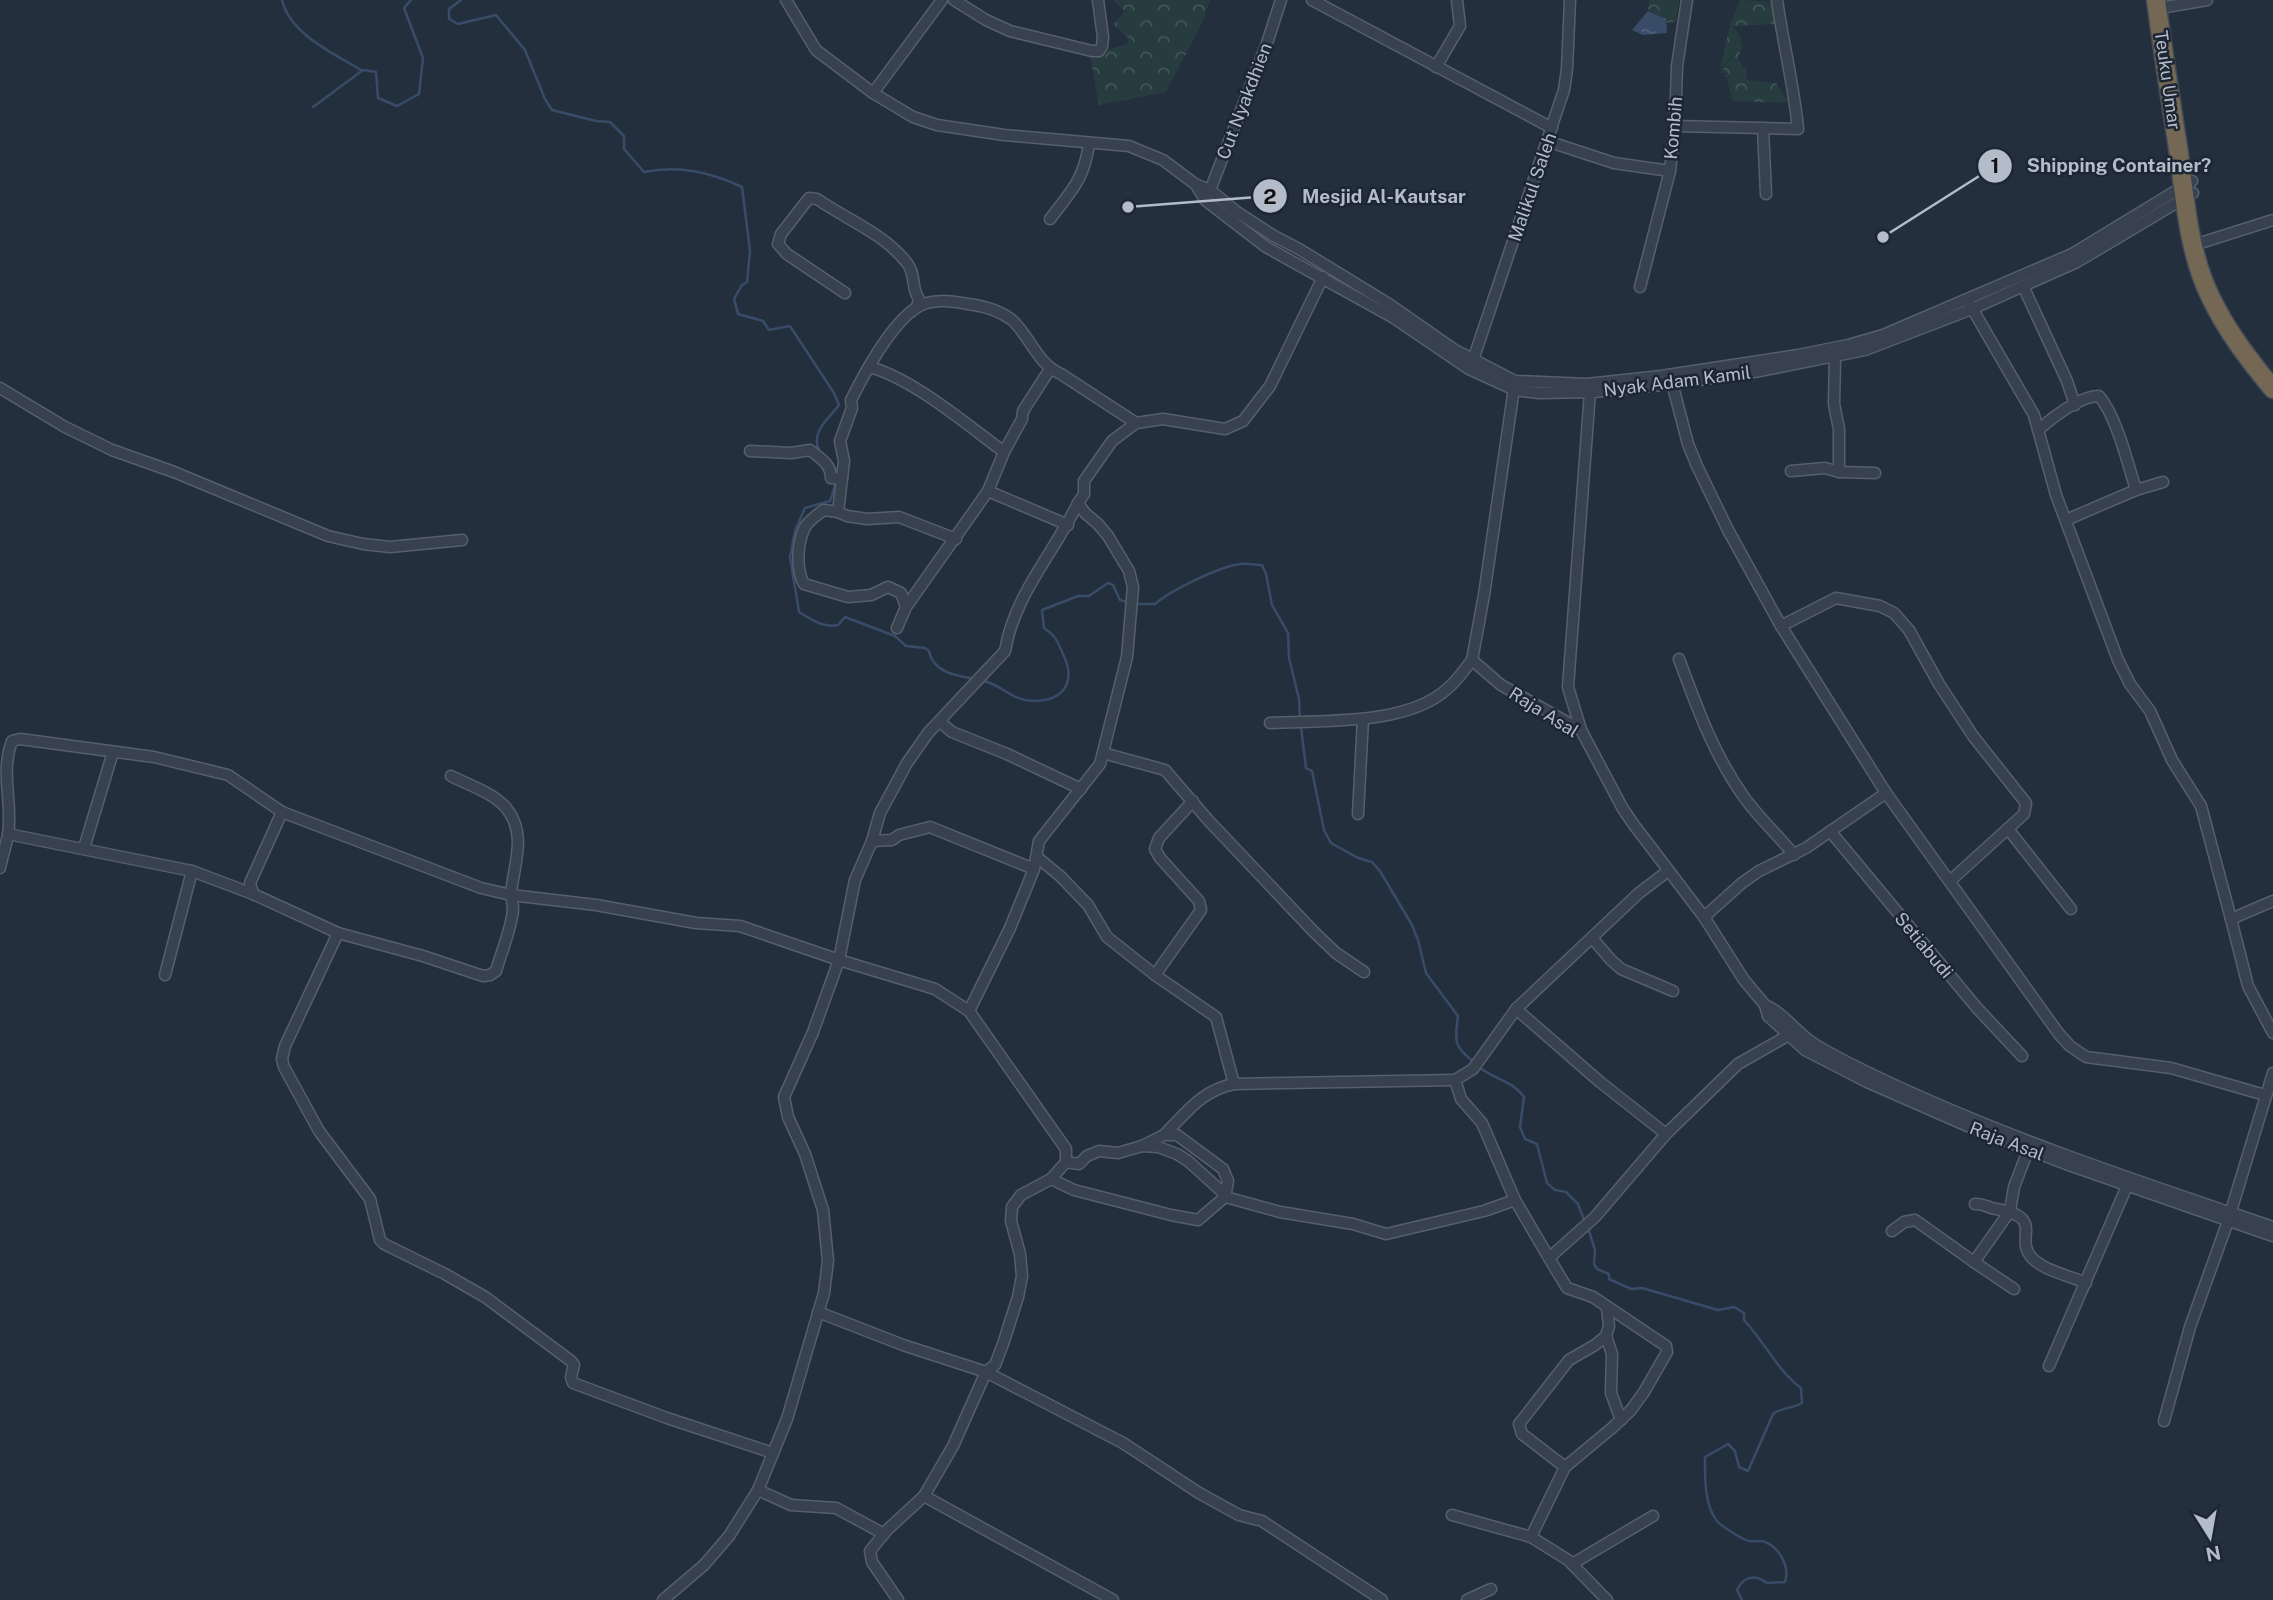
<svg xmlns="http://www.w3.org/2000/svg" width="2273" height="1600" font-family="'Public Sans',sans-serif">
  <style>
    .forest { fill: url(#forest-crowns) }
    .water { fill: url(#water-ripples) }
    .lines { fill: none; stroke-linecap: round; stroke-linejoin: round }
    .stream { stroke: #394c67; stroke-width: 2.5 }
    .street-casing { stroke: #565f6c; stroke-width: 13 }
    .highway-casing { stroke: #434c59; stroke-width: 21 }
    .street { stroke: #38414e; stroke-width: 10 }
    .highway { stroke: #746855; stroke-width: 18 }
    .labels { text-anchor: middle; dominant-baseline: central; stroke-width: 5; stroke-linejoin: round; paint-order: stroke }
    .street-label { font-size: 18px; fill: #b4bcc9; stroke: #1d2633 }
    .leader { fill: none; stroke: #b4bcc9; stroke-width: 2.5 }
    .callout-dot { fill: #b4bcc9; stroke: #1d2633; stroke-width: 2.5 }
    .mark-label { font-size: 21px; text-anchor: middle; font-weight: bold; fill: #111 }
    .callout-label { font-size: 19px; text-anchor: middle; font-weight: bold; fill: #b4bcc9; stroke: #1d2633; stroke-width: 5; stroke-linejoin: round; paint-order: stroke }
  </style>
  <defs>
    <pattern id="forest-crowns" width="20" height="18" patternUnits="userSpaceOnUse" patternTransform="scale(1.75)"><rect width="20" height="18" fill="#263c3f"/><path d="M2 6a3 3 0 1 1 6 0M12 15a3 3 0 1 1 6 0" fill="none" stroke="#435659"/></pattern>
    <pattern id="water-ripples" width="26" height="14" patternUnits="userSpaceOnUse" patternTransform="scale(1.75)"><rect width="26" height="14" fill="#394c67"/><path d="M2 4q2-2 4 0t4 0M15 11q2-2 4 0t4 0" fill="none" stroke="#53647b"/></pattern>
  </defs>
  <rect width="100%" height="100%" fill="#242f3e"/>
  <g class="forest">
    <path d="M1113,0H1210L1203,21L1166,92L1099,105L1090,55L1127,44L1129,39L1113,25L1125,11Z"/>
    <path d="M1649,0H1679L1676,21L1668,23L1648,9Z"/>
    <path d="M1740,0L1774,2L1775,24L1731,26L1740,35L1741,44H1743L1738,58L1744,68L1746,67L1747,80L1776,83L1790,103L1732,101L1727,78H1735L1723,76L1728,73H1720L1735,53L1720,69L1730,25Z"/>
  </g>
  <path class="water" d="M1648,11L1666,19L1667,33L1643,35L1632,30Z"/>
  <g class="lines">
    <g class="stream">
      <path d="M282,0C290,34 333,53 361,70"/>
      <path d="M461,0L449,9V19L458,24L496,15L525,50L545,99L552,110L596,121L610,122L624,136V149L644,172C679,165 710,172 742,187L750,251L747,282L742,285L734,299L738,314L763,321L769,330L790,326L834,393L839,405C828,419 809,434 820,452"/>
      <path d="M313,107L363,70L376,72L378,98L397,106L419,94L423,58L404,8L411,0"/>
      <path d="M828,459C842,470 835,486 830,501L805,508L795,531L790,557L799,612C812,620 823,628 838,625L845,617L895,636L906,646L925,648L929,651C933,673 958,676 976,679"/>
      <path d="M1135,604H1155C1171,590 1219,567 1240,564C1247,563 1255,565 1262,565L1266,574L1272,605L1288,633L1289,658L1299,699L1300,720"/>
      <path d="M983,681C1001,684 1012,701 1033,701C1065,701 1076,681 1063,654C1058,642 1055,635 1044,628L1042,610L1078,596H1089L1108,583L1113,585L1120,600L1129,603"/>
      <path d="M1301,727L1306,768L1312,771L1324,830L1331,843L1358,858L1372,862L1380,871L1412,925L1418,940L1426,973L1458,1016C1455,1042 1453,1046 1474,1062"/>
      <path d="M1479,1067C1495,1080 1512,1080 1524,1097L1520,1127L1525,1139L1537,1144L1547,1183L1555,1190L1566,1192L1578,1204L1585,1222"/>
      <path d="M1588,1228L1595,1250L1594,1264L1597,1269L1609,1274V1279L1631,1289L1642,1288L1718,1310L1734,1307L1744,1313V1320C1764,1341 1777,1370 1801,1388L1802,1403C1792,1409 1782,1407 1773,1414L1748,1471L1739,1467L1735,1451L1728,1444L1705,1457C1705,1477 1704,1505 1717,1521C1721,1526 1743,1540 1749,1541C1754,1542 1761,1540 1765,1542C1780,1548 1790,1567 1785,1582L1767,1583C1755,1574 1744,1576 1737,1590L1742,1600"/>
    </g>
    <g class="street-casing">
      <g id="street">
        <path d="M786,0L816,50L873,93L913,117L937,125L1004,135L1129,146L1163,160L1195,184L1210,190L1237,212L1274,236L1299,249L1389,304L1455,350L1515,381L1587,384L1661,376L1798,355L1848,345L1883,335L2072,254L2192,181"/>
        <path d="M954,0L986,20L1010,31L1092,51H1099L1102,46L1103,37L1098,0"/>
        <path d="M1312,0L1552,128"/>
        <path d="M2166,7L2207,0"/>
        <path d="M1436,67L1460,26L1457,0"/>
        <path d="M873,93L942,0"/>
        <path d="M1675,126L1798,129C1794,86 1783,43 1777,0"/>
        <path d="M1763,128L1766,194"/>
        <path d="M1547,141L1614,163L1670,171L1675,126L1677,66L1687,0"/>
        <path d="M1196,185L1205,200L1266,247L1394,318L1469,369L1515,390L1539,393L1594,392L1672,384L1760,371L1865,350L1972,309L2077,262L2193,193"/>
        <path d="M1209,193L1267,43L1281,0"/>
        <path d="M1050,219C1071,191 1084,180 1089,144"/>
        <path d="M2194,245L2273,220"/>
        <path d="M2023,286L2067,381L2075,405"/>
        <path d="M1640,287L1670,171"/>
        <path d="M845,293L787,254L778,244L781,234L809,198L817,199C846,219 885,234 907,263C916,274 911,289 919,299L917,307"/>
        <path d="M1969,303L2034,415L2056,495L2118,660L2130,684L2150,711L2172,760L2201,806L2231,919L2273,901"/>
        <path d="M1835,357L1834,404L1839,429V472"/>
        <path d="M1471,366L1564,90L1567,69L1570,0"/>
        <path d="M870,367C915,380 966,424 1004,452"/>
        <path d="M1671,379L1688,444L1697,466L1728,530L1781,626L1886,793L2059,1034L2070,1046L2086,1057L2171,1068L2265,1095"/>
        <path d="M1515,381L1484,595L1472,660L1501,685L1581,730L1623,809L1634,825L1704,917L1744,980L1765,1005L1768,1016L1805,1050L1867,1082L1972,1128L2066,1164L2273,1236"/>
        <path d="M0,388L65,427L112,450L174,472L328,536L363,544L390,547L462,540"/>
        <path d="M2038,430C2052,418 2080,396 2099,396C2116,415 2128,464 2136,490"/>
        <path d="M750,451L791,453L810,450C820,458 831,464 831,478L842,479"/>
        <path d="M1791,471L1825,468L1839,472L1875,473"/>
        <path d="M988,491L1068,525"/>
        <path d="M838,512L824,510C818,514 807,522 804,529C797,545 796,570 804,584L848,597L871,595L888,587L901,593L906,607"/>
        <path d="M2066,520L2136,490L2163,482"/>
        <path d="M956,539L899,517L867,519L847,516L838,512L844,461L840,441L852,408L851,400C865,372 890,325 916,308C931,298 951,301 968,304C984,306 999,310 1012,320C1030,336 1037,364 1061,374L1136,423"/>
        <path d="M1781,626L1836,598L1880,606L1894,613L1909,630L1939,684L1973,736L2026,803L2024,814L1950,881"/>
        <path d="M897,628L906,607L988,491L1004,452L1022,419L1023,411L1050,369"/>
        <path d="M1679,659C1697,708 1714,755 1744,797C1758,817 1778,835 1794,855"/>
        <path d="M940,722L952,732L1007,754L1081,789"/>
        <path d="M1270,723C1322,720 1406,726 1447,689C1457,681 1464,670 1472,660"/>
        <path d="M1581,730L1568,687L1590,392"/>
        <path d="M1103,753L1165,770L1209,821L1314,932L1336,953L1364,972"/>
        <path d="M1358,814L1363,719"/>
        <path d="M2008,829L2071,909"/>
        <path d="M1830,831L1977,1008L2022,1056"/>
        <path d="M8,834L192,871L253,894L338,933L423,956L483,976L490,975L496,971C501,953 512,927 513,909C513,903 511,898 511,893C514,864 527,835 507,809C494,793 469,785 451,776"/>
        <path d="M872,841L892,840L899,835L930,827L1034,869"/>
        <path d="M84,848L113,752"/>
        <path d="M1037,857L1060,876L1088,905L1107,937L1155,975L1216,1017L1234,1084"/>
        <path d="M0,868C2,857 6,846 8,835C13,803 0,772 12,741L20,739L154,757L228,775L282,812L481,888L511,895L596,905L696,923L740,926L839,960L813,1032L784,1097L788,1117L805,1154L823,1210L828,1261L824,1293L787,1419L758,1490L729,1536L704,1565L663,1600"/>
        <path d="M1668,871L1639,893L1516,1009L1473,1069L1455,1080L1461,1099L1482,1123L1515,1200L1549,1258L1595,1217L1666,1134L1738,1064L1787,1036"/>
        <path d="M253,894L250,883L282,812"/>
        <path d="M1704,917L1742,883L1759,871L1806,848L1886,793"/>
        <path d="M2231,919L2248,986L2273,1033"/>
        <path d="M338,933L285,1046L282,1059L284,1067L319,1131L370,1199L380,1240L384,1244L445,1274L485,1297L571,1361L574,1365L571,1377L573,1383L667,1418L773,1453"/>
        <path d="M1592,938L1611,960L1621,969L1673,991"/>
        <path d="M165,975L192,871"/>
        <path d="M1155,975L1201,910L1199,901L1160,858L1155,849L1159,838L1193,801"/>
        <path d="M1765,1005C1782,1012 1795,1030 1810,1041C1829,1054 1851,1064 1871,1074C2000,1136 2137,1181 2273,1227"/>
        <path d="M1516,1009L1600,1082L1666,1134"/>
        <path d="M969,1011L935,989L839,960L855,880L872,841L880,813L907,763L928,733L1005,651C1014,595 1054,553 1078,503"/>
        <path d="M1164,1135C1186,1113 1202,1090 1234,1084L1455,1080"/>
        <path d="M1066,1162L1079,1164L1087,1156L1099,1151L1118,1153L1142,1146L1158,1147L1177,1154L1188,1161L1229,1198L1280,1212L1353,1224L1386,1234L1484,1211L1515,1200"/>
        <path d="M1051,1179L1074,1190L1171,1215L1198,1220L1225,1197L1228,1181L1223,1169L1177,1135H1164L1142,1146"/>
        <path d="M1975,1204C1983,1203 1988,1208 1996,1209C2047,1218 2013,1237 2032,1258C2045,1271 2070,1276 2086,1283"/>
        <path d="M1892,1231L1904,1222L1915,1220L1974,1262L2010,1211L2014,1187L2030,1145"/>
        <path d="M1974,1262L2014,1289"/>
        <path d="M818,1312L903,1345L986,1372L1123,1443L1199,1493L1239,1515L1262,1521L1382,1600"/>
        <path d="M1606,1336L1612,1354L1611,1393L1621,1420"/>
        <path d="M2049,1366L2127,1186"/>
        <path d="M2164,1421L2190,1327L2228,1221L2273,1073"/>
        <path d="M1565,1467L1522,1434L1519,1424L1569,1360L1595,1345L1606,1336L1609,1326L1607,1308"/>
        <path d="M758,1490L791,1505L836,1508L884,1534"/>
        <path d="M924,1496L1113,1600"/>
        <path d="M1452,1515L1531,1537L1565,1467L1612,1428L1631,1410L1644,1392L1667,1352L1666,1346L1593,1297L1567,1288L1549,1258"/>
        <path d="M1531,1537L1568,1560L1607,1600"/>
        <path d="M1572,1564L1653,1516"/>
        <path d="M898,1600L872,1562L870,1551L887,1530L924,1496L953,1446L986,1372L995,1365L1003,1344L1018,1297L1022,1276L1020,1254L1011,1221L1012,1207L1021,1195L1051,1179L1066,1162V1149L969,1011L1010,928L1034,869L1039,841L1100,764L1127,657L1133,587L1129,571L1108,536L1098,524L1085,513L1078,503L1084,494V481L1112,441L1136,423L1163,419L1225,429L1243,421L1270,386L1323,277"/>
        <path d="M1467,1600L1491,1589"/>
      </g>
    </g>
    <g class="highway-casing">
      <path id="highway" d="M2156,0C2163,52 2171,103 2179,154C2185,201 2189,253 2210,296C2226,330 2249,360 2273,389"/>
    </g>
    <use href="#street" class="street"/>
    <use href="#highway" class="highway"/>
  </g>
  <g class="labels">
    <g class="street-label">
      <text transform="translate(2168 80) rotate(82)">Teuku Umar</text>
      <text transform="translate(1244 101) rotate(-69)">Cut Nyakdhien</text>
      <text transform="translate(1673 128) rotate(-85)">Kombih</text>
      <text transform="translate(1532 187) rotate(-71)">Malikul Saleh</text>
      <text transform="translate(1677 381) rotate(-7)">Nyak Adam Kamil</text>
      <text transform="translate(1544 712) rotate(32)">Raja Asal</text>
      <text transform="translate(1924 945) rotate(50)">Setiabudi</text>
      <text transform="translate(2007 1141) rotate(21)">Raja Asal</text>
    </g>
  </g>
  <path class="leader" d="M1883 237L1995 166M1128 207L1270 196"/>
  <g class="callout-dot">
    <circle cx="1883" cy="237" r="7"/>
    <circle cx="1128" cy="207" r="7"/>
    <circle cx="1995" cy="166" r="18"/>
    <circle cx="1270" cy="196" r="18"/>
  </g>
  <g class="mark-label">
    <text x="1995" y="173">1</text>
    <text x="1270" y="204">2</text>
  </g>
  <g class="callout-label">
    <text x="2119" y="172">Shipping Container?</text>
    <text x="1384" y="203">Mesjid Al-Kautsar</text>
  </g>
  <g transform="translate(2210 1537) rotate(169)" stroke="#1d2633" stroke-width="5" paint-order="stroke">
  <path d="M0-5L12 26L0 18L-12 26Z" fill="#b4bcc9"/>
  <text y="-10" font-size="19" font-weight="bold" text-anchor="middle" fill="#b4bcc9">N</text>
  </g>
</svg>
